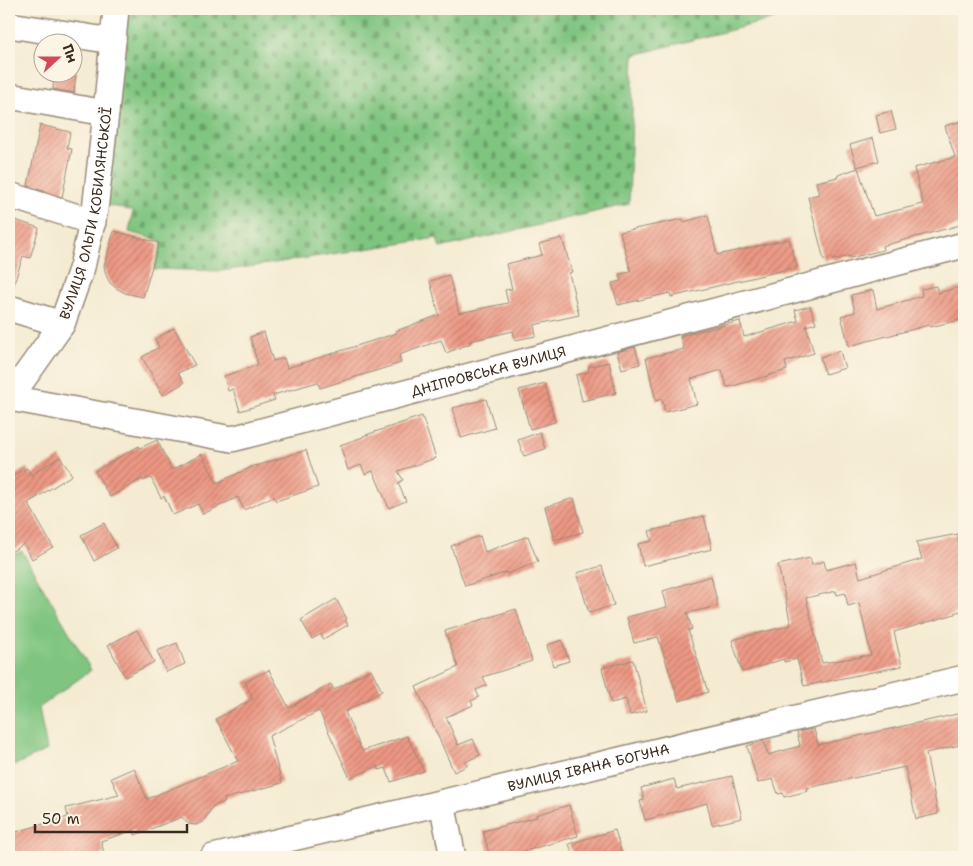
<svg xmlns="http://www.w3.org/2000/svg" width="973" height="866" font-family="'Shantell Sans',sans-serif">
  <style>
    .green { fill: #7fc580; stroke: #5d784f }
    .cemetery { fill: url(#cemetery-stones); stroke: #5d784f }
    .building { fill: url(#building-hatch); fill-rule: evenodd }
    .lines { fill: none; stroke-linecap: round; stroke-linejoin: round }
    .minor-casing { stroke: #988a78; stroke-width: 28 }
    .minor { stroke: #fff; stroke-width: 25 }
    .labels { text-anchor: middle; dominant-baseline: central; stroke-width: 4.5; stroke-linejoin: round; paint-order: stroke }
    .street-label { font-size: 14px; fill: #3b2a1e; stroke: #fcf5e5 }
  </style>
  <defs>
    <pattern id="cemetery-stones" width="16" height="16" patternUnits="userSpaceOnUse" patternTransform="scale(1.25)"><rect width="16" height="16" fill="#7fc580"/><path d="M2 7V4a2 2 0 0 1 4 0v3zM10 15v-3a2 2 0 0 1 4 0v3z" fill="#69a068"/></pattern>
    <pattern id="building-hatch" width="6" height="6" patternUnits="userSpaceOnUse" patternTransform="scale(1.25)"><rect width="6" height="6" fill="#ed9884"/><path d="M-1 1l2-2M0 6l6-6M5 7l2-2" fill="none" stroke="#c17c6b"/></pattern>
  </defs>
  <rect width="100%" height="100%" fill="#fcf5e5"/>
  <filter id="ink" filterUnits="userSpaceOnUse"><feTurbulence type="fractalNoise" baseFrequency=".02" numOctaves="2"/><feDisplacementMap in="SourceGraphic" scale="10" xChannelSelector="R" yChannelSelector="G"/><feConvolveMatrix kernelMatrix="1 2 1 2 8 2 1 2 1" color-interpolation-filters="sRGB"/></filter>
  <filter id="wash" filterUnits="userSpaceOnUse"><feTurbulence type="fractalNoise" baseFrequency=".0096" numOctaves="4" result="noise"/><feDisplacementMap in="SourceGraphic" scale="20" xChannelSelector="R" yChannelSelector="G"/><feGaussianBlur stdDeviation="1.12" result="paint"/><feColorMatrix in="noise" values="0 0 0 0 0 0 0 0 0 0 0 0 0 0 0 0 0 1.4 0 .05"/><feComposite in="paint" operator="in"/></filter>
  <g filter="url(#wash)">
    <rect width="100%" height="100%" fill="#f4ebd2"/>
    <path class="green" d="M22,551L91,670L39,708L47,750L9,768V557Z"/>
    <path class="cemetery" d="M116,9H813L634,55L629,204L440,248L437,238L222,271L154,269L162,241L129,232L133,211L96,202Z"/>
    <g id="blocks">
      <g class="building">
        <path d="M54,72H76L74,93L53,89Z"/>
        <path d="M891,111L896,129L880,133L876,115Z"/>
        <path d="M964,120V224L882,246L883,250L850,258V256L833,260L832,258L824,260L808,197L819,194L816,182L838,177V175L858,168L874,216L923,204L914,168L955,157L945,126Z"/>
        <path d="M40,125L70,132L67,148L72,149L62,197L28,186Z"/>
        <path d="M873,138L879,161L857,167L850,145Z"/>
        <path d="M708,215L717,255L789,239L797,267L671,297L670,293L618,305L612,283L621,281L619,274L631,272L620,232L683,219L684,222Z"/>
        <path d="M9,218L39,228L30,258L23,256L12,290H9Z"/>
        <path d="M114,231L159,243L143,297L125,293L116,288L110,283L106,275L104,266Z"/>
        <path d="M562,238L572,272L569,273L579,315L534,325L536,336L515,340L513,331L470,341L471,343L446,353L441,340L399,355L401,363L320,388L318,382L273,395L275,400L240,411L233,389L228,391L224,376L258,365L250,337L264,332L273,361L284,358L287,368L397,333L396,331L439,315L430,281L449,275L459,313L508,303L505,290L512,289L506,264L542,255L539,244Z"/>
        <path d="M936,286L938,293L964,286V319L930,327L929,325L849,346L841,316L855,312L851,295L873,290L877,309L922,296L921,289Z"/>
        <path d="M810,306L816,323L806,326L814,353L785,362L787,370L733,386L727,387L722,370L691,379L697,404L665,412L662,399L656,401L646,358L684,349L680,336L740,321L744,337L798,321L795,310Z"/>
        <path d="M174,328L195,365L178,373L184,383L163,395L142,357L159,347L155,339Z"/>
        <path d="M635,347L640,364L622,369L617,352Z"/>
        <path d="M840,351L845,368L825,374L820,357Z"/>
        <path d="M609,362L616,393L582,401L576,375L589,372L588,367Z"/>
        <path d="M545,383L555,422L530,429L519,390Z"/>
        <path d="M486,399L495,428L461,438L453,408Z"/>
        <path d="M422,416L436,458L398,471L403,480L398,483L406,501L389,508L373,471L365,474L361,465L348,470L340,445L363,437V436Z"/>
        <path d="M540,432L545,449L524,456L518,440Z"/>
        <path d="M157,440L172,470L202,454L217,483L256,465V466L306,450L318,487L276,501L274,496L244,510L238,497L203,514L198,504L173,515L164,496L161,498L151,478H149L143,481L142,479L110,497L95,471L139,446L140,448Z"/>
        <path d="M60,457L72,475L28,503L53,547L32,559L24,544L9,553V478L27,468L31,475Z"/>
        <path d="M574,498L583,532L554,540L545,507Z"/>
        <path d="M704,516L712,549L643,566L638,544L652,541L649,531L673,526L672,524Z"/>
        <path d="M104,523L117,548L94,561L81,535Z"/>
        <path d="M958,534L964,568V610L954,613L955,614L894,632L902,666L804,686L797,659L784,662V659L742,672L732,640L791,625L778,565L810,558L812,565L824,561L826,570L856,562L860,578L922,559L916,542ZM836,591L837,595L845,593L848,606L859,603L871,655L822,663L806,598Z"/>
        <path d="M480,536L485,552L528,536L538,562L507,574V572L465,586L451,546Z"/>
        <path d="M602,566L614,605L589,613L577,573Z"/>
        <path d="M711,576L718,606L687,613L692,629L688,630L708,692L679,701L658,637L634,643L627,617L667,607L663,591Z"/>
        <path d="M336,599L347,619L345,620L348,625L323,639L321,634L312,639L301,620Z"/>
        <path d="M516,609L532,661L483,677L487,685L476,690L479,697L471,701L473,705L446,717L458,745L473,739L480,755L465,762L467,766L454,772L416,687L458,667L445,631Z"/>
        <path d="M137,630L154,662L125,677L108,645Z"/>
        <path d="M562,640L569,661L553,666L547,645Z"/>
        <path d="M177,643L185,664L166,672L157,651Z"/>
        <path d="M633,660L647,711L630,715L626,699L611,703L602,668Z"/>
        <path d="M371,669L382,691L345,712L362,751L407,736L424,771L391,782L386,768L379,770L378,766L350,778L319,711L269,736L282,783L224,799L225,802L213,806L203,822L196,825L188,824L182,817L135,835L134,830L101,841L104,854L93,857H9V834L68,817L66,808L119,795L111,778L134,768L147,799L238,761L216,719L253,699L245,682L269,670L289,708L331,684L334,690Z"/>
        <path d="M962,713L964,723V744L926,753L938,814L916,819L905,767L807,788L808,791L784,797L783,793L778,794L773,779L758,783L747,746L764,741L768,755L800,746L797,732L814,729L818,745Z"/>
        <path d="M732,776L742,818L712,825L707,803L645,820L640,801L644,800L641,788L674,779L677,789Z"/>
        <path d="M569,805L578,836L518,853L519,857H490L483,831L537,817L536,815Z"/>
        <path d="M615,830L623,857H574L569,844Z"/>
      </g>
    </g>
  </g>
  <g filter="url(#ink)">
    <use href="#blocks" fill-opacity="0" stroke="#988a78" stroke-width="1"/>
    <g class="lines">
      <g class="minor-casing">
        <g id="minor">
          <path d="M9,25L113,41"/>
          <path d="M9,96L106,113"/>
          <path d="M9,195L93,222"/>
          <path d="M9,308L62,324"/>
          <path id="s1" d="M10,398L232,439L964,245"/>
          <path id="s2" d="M9,399L62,324L82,267L95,210L106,113L116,9"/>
          <path d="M442,803L453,857"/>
          <path id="s3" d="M213,857L964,678"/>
        </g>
      </g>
      <use href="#minor" class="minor"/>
    </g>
  </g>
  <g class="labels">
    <g class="street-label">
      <text stroke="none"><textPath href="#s2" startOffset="206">ВУЛИЦЯ ОЛЬГИ КОБИЛЯНСЬКОЇ</textPath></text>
      <text stroke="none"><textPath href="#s1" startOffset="491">ДНІПРОВСЬКА ВУЛИЦЯ</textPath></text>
      <text stroke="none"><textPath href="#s3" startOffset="386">ВУЛИЦЯ ІВАНА БОГУНА</textPath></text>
    </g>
  </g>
  <rect width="973" height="866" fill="none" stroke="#fcf5e5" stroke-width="30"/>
  <g transform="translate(58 58) rotate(69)"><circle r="24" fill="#fcf5e5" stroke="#afa495"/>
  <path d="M0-4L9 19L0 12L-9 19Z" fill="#d1495b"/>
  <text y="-8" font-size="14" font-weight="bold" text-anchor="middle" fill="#3b2a1e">Пн</text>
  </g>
  <path d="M35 824v8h152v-8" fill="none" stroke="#3b2a1e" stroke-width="2.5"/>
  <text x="42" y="824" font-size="15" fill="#3b2a1e" stroke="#fcf5e5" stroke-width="4" paint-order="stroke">50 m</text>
</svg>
